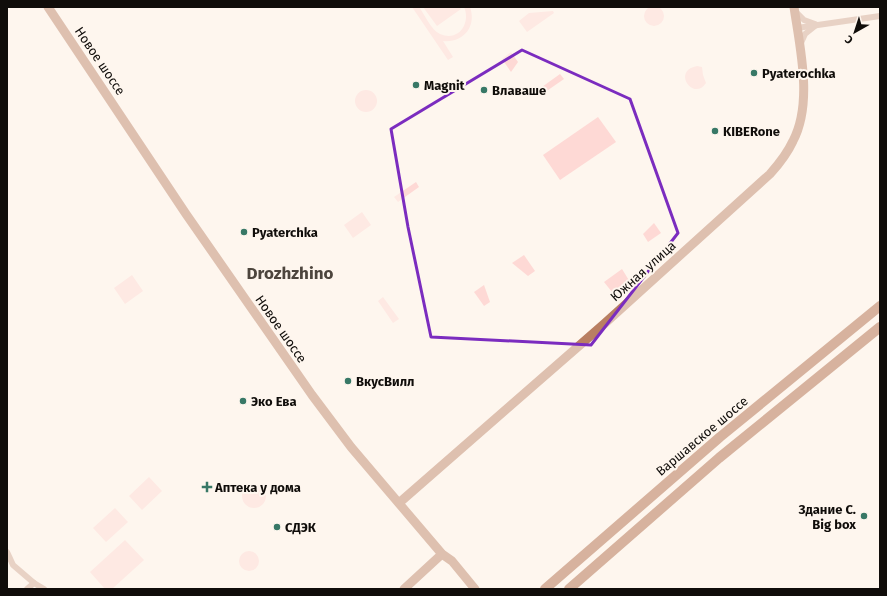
<svg xmlns="http://www.w3.org/2000/svg" width="887" height="596" font-family="'Fira Sans',sans-serif">
  <style>
    .green { fill: #fed9d5 }
    .lines { fill: none; stroke-linecap: round; stroke-linejoin: round }
    .street { stroke: #cfa793; stroke-width: 6 }
    .secondary { stroke: #b97f62; stroke-width: 9 }
    .primary { stroke: #a8613d; stroke-width: 10 }
    .marked { fill: none; stroke: #7b2cbf; stroke-width: 3; stroke-linejoin: round }
    .poi-dot { fill: #387866; stroke: #fef6ee; stroke-width: 1.5 }
    .labels { text-anchor: middle; dominant-baseline: central; stroke-width: 4; stroke-linejoin: round; paint-order: stroke }
    .street-label { font-size: 13px; fill: #100d0a; stroke: #fef6ee }
    .poi-label { font-size: 13px; font-weight: bold; fill: #100d0a; stroke: #fef6ee; text-anchor: start }
    .district-label { font-size: 17px; font-weight: bold; fill: #4d453d; stroke: #fef6ee }
  </style>
  <rect width="100%" height="100%" fill="#fef6ee"/>
  <g class="green">
    <circle cx="654" cy="16" r="10"/>
    <path d="M412,7H419C425,15 431,30 440,34C459,42 471,23 464,7H470C477,27 463,43 443,41L453,57L448,60Z"/>
    <path d="M423,7H459L461,9L437,26Z"/>
    <path d="M553,11L554,13L527,32L519,21L529,13Z"/>
    <path d="M511,52L518,62L511,72L502,59Z"/>
    <path d="M697,66L702,67L703,75L706,83C694,102 671,71 697,66Z"/>
    <path d="M560,74L564,79L538,97L535,92Z"/>
    <circle cx="366" cy="101" r="11"/>
    <path d="M598,117L616,142L560,180L543,155Z"/>
    <path d="M416,182L419,187L398,202L394,197Z"/>
    <path d="M362,212L371,225L353,238L344,225Z"/>
    <path d="M654,223L661,233L648,242L643,234Z"/>
    <path d="M524,255L535,271L528,276L512,263Z"/>
    <path d="M622,269L630,282L615,293L614,291L612,292L604,282Z"/>
    <path d="M132,275L143,291L125,304L114,288Z"/>
    <path d="M484,285L490,302L484,306L474,292Z"/>
    <path d="M383,297L399,319L393,323L378,301Z"/>
    <path d="M149,477L162,491L142,510L129,496Z"/>
    <circle cx="254" cy="496" r="12"/>
    <path d="M115,508L128,522L106,542L93,528Z"/>
    <path d="M125,540L144,560L112,589H105L90,572Z"/>
    <circle cx="249" cy="561" r="10"/>
  </g>
  <g class="lines">
    <g class="street">
      <path d="M795,11L804,20L815,24"/>
      <path d="M797,28L880,16"/>
      <path d="M800,45L805,34L815,26"/>
      <path d="M7,552L13,565L34,583L44,589"/>
      <path d="M27,589L34,583"/>
    </g>
    <g class="secondary">
      <path d="M48,7L186,214L312,395L351,447L442,554L452,561L475,589"/>
      <path d="M399,503L604,324L770,174C779,164 787,154 793,141C813,103 800,48 794,7"/>
      <path d="M404,589L442,554"/>
    </g>
    <g class="primary">
      <path d="M545,589L720,437L880,306"/>
      <path d="M569,589L719,458L880,327"/>
    </g>
  </g>
  <path d="M0 0H887V596H0ZM522,50L630,99L678,233L591,345L431,337L408,227L391,129Z" fill="#fef6ee" fill-opacity=".55" fill-rule="evenodd"/>
  <path class="marked" d="M522,50L630,99L678,233L591,345L431,337L408,227L391,129Z"/>
  <g class="poi-dot">
    <circle cx="754" cy="73" r="4"/>
    <circle cx="416" cy="85" r="4"/>
    <circle cx="484" cy="90" r="4"/>
    <circle cx="715" cy="131" r="4"/>
    <circle cx="244" cy="232" r="4"/>
    <circle cx="348" cy="381" r="4"/>
    <circle cx="243" cy="401" r="4"/>
    <path d="M205 481h4v4h4v4h-4v4h-4v-4h-4v-4h4z"/>
    <circle cx="864" cy="516" r="4"/>
    <circle cx="277" cy="527" r="4"/>
  </g>
  <g class="labels">
    <g class="street-label">
      <text transform="translate(100 61) rotate(56)">Новое шоссе</text>
      <text transform="translate(643 271) rotate(-42)">Южная улица</text>
      <text transform="translate(281 329) rotate(55)">Новое шоссе</text>
      <text transform="translate(702 436) rotate(-40)">Варшавское шоссе</text>
    </g>
    <g class="poi-label">
      <text x="762" y="73">Pyaterochka</text>
      <text x="424" y="85">Magnit</text>
      <text x="492" y="90">Влаваше</text>
      <text x="723" y="131">KIBERone</text>
      <text x="252" y="232">Pyaterchka</text>
      <text x="356" y="381">ВкусВилл</text>
      <text x="251" y="401">Эко Ева</text>
      <text x="215" y="487">Аптека у дома</text>
      <text x="856" y="509" text-anchor="end">Здание C.<tspan x="856" dy="15">Big box</tspan></text>
      <text x="285" y="527">СДЭК</text>
    </g>
    <g class="district-label">
      <text x="290" y="273">Drozhzhino</text>
    </g>
  </g>
  <rect width="887" height="596" fill="none" stroke="#100d0a" stroke-width="16"/>
  <g transform="translate(855 32) rotate(219)" stroke="#fef6ee" stroke-width="3" paint-order="stroke">
  <path d="M0-3L7 15L0 10L-7 15Z" fill="#100d0a"/>
  <text y="-6" font-size="11" font-weight="bold" text-anchor="middle" fill="#100d0a">С</text>
  </g>
</svg>
